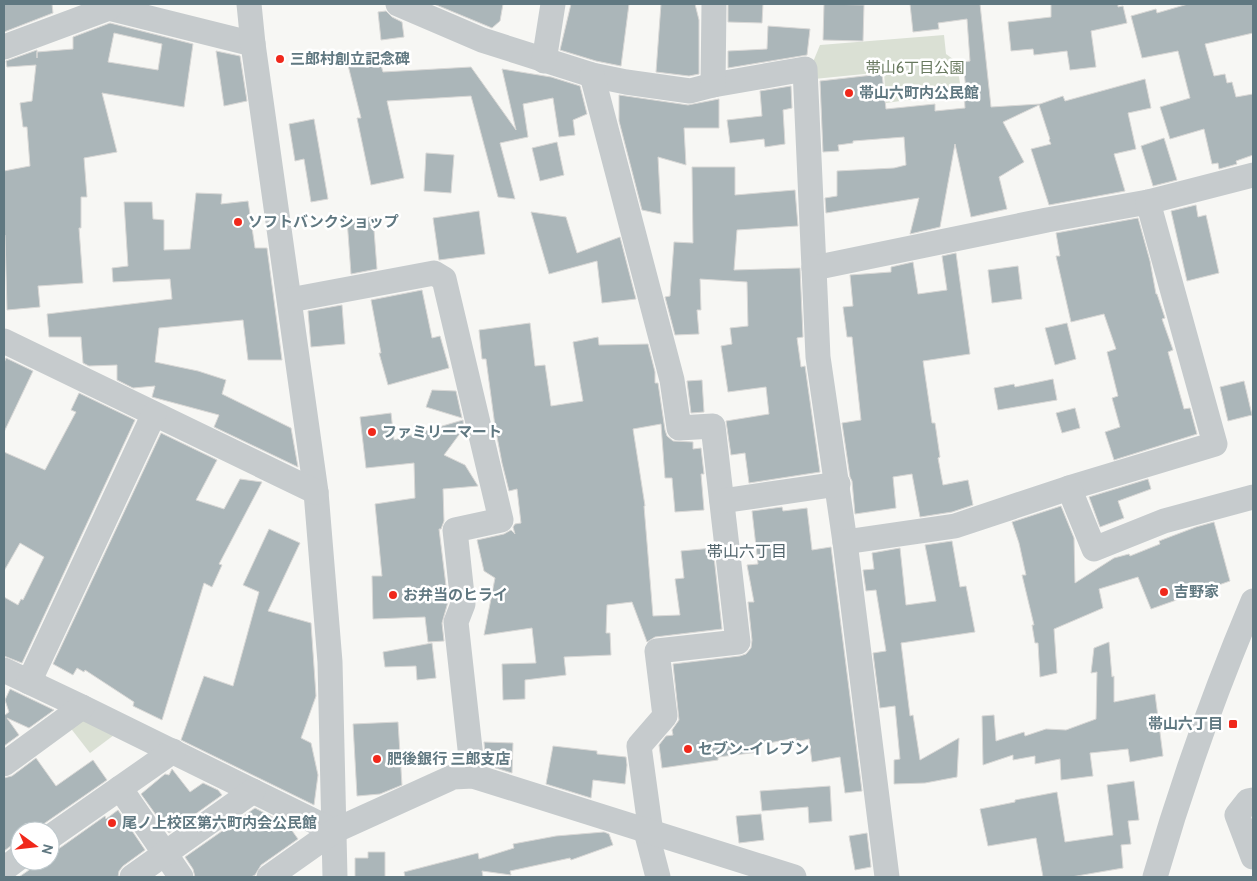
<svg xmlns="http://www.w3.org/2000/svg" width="1257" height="881" font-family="Cabin,'Noto Sans JP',sans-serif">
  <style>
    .green { fill: #dae0d4 }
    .building { fill: #abb6b9; stroke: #d9d8d6; fill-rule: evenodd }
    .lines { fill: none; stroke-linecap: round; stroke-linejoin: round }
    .minor { stroke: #c6cbcd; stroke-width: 25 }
    .poi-dot { fill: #f0281b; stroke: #fff; stroke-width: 2 }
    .labels { text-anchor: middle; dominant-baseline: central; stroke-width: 5; stroke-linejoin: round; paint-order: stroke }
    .poi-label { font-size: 15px; font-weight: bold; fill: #607881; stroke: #fff; text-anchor: start }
    .park-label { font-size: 15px; fill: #68795f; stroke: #fff }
    .neighbourhood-label { font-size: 16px; fill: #52656c; stroke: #fff }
  </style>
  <rect width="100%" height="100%" fill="#f7f7f4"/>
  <g class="green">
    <path d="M944,35L946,54L957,62L960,84L958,93L886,103L884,72L814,79L813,62L820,45Z"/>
    <path d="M83,718L118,732L90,753L69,726Z"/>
  </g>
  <g class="building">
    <path d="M4,4H52L53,13L4,32Z"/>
    <path d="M434,4H503L500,21L492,28Z"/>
    <path d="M571,4H629L621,66L596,61L560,50Z"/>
    <path d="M661,4H695L699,20V74L689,76L656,72Z"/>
    <path d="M728,4H763L762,23L728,22Z"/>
    <path d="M824,4L864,5L863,41L823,40Z"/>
    <path d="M910,4H980L991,107L1040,104L1063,96L1065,101L1145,79L1151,108L1128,113L1136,149L1114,154L1125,191L1049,205L1031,149L1051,144L1049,140L1050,139L1039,105L1003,122L1024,162L999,177L1007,209L971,217L955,144L940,227L910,234L919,198L826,213L825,198L837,196V171L894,168L906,165L904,137L853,141V143L838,145L839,151L823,152L820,81L882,74L886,109L935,104V111L965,108L964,91L966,90L963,62L970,61L967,19L938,23L939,29L913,32Z"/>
    <path d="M1051,4H1118V7L1123,6L1127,23L1091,31L1096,67L1070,70L1067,51L1034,55L1033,49L1011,51L1008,22L1051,17Z"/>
    <path d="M1188,4H1253V33L1205,44L1214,76L1225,74L1227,83L1232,82L1236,97L1253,94V155L1236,161L1237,164L1219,169L1218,163L1212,164L1204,129L1170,139L1160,107L1190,98L1178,51L1142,58L1131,16L1156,9L1157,13Z"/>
    <path d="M386,11L392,17L402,22L404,37L381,40L378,12Z"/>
    <path d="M110,23L193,44L184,107L102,93L117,152L84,158L87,197H81V228H79L83,283L38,286L40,307L7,310L5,235H4V171L30,166L27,127H23L20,103L32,101L36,65L7,67L6,61L37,50V58V52L73,49V37ZM114,33L162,44L158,70L108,62Z"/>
    <path d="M768,26L810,29L807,55L728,68V51L767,49Z"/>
    <path d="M216,51L240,56L247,101L224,106Z"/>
    <path d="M379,58L383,72L471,67L516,130L502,69L551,77L580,86L587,114L573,120L575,135L559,137L553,98L523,104L528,137L500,143L515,199L498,197L471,96L387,101L404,178L371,185L357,118H361L348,65Z"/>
    <path d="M791,86L792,108L783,110L785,144L765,147L764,139L730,143L727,120L762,116L760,91Z"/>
    <path d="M619,95L688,105L719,99V128H684L686,165L658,157L661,214L642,210L619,121Z"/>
    <path d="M314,119L328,199L311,202L304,159L295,161L289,124Z"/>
    <path d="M1164,138L1177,180L1153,186L1141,146Z"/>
    <path d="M557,142L564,175L540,181L532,148Z"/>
    <path d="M426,153L454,155L451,193L424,191Z"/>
    <path d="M692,167H735V195L795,190L798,226L737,230L734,270L800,268L803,337L797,338L801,367L805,366L820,472L749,483L745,453L731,455L726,421L769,414L766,387L728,392L721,346L732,344L730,328L748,326L747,282L700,279L701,310H697L699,334L675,335L665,297L670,296L674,242L693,243Z"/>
    <path d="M196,193L222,194L221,204L248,201L255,248H267L282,360H248L243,320L159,328L155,362L198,371L226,380L222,394L291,428L298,467L214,427L219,415L152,397L155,386L133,388L117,380V365L89,366L83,363L81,337H49L47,314L172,299L170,279L113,282L112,268L128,266L124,202H152L153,219L164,220V250L190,249Z"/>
    <path d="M1196,205L1198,217L1206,215L1219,273L1187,281L1171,211Z"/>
    <path d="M479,211L485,254L439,260L433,218Z"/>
    <path d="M531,212L566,217L577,253L620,237L636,299L602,303L597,261L549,274Z"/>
    <path d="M373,217L377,269L351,274L347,219Z"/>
    <path d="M1138,218L1150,261L1156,294H1157L1165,318L1162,319L1173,350L1168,352L1184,409L1190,408L1197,434L1114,460L1105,432L1120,427L1112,398L1118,396L1107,352L1116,349L1104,314L1071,322L1056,256H1060L1056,233Z"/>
    <path d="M956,253L970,354L923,361L932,423H935L940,457L938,458L943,485L968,480L973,505L952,512L920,517L912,474L893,477L896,508L855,514L852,481L850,477L842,423L861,420L852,337H847L843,307L853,306L850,275L891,272V267L913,262L918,294L947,290L942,256Z"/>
    <path d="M1018,266L1022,299L992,303L988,270Z"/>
    <path d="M422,290L432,338L440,336L449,368L388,385L379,353H381L371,300Z"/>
    <path d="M342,305L345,344L311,347L308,311Z"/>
    <path d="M530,323L535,366L545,365L551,406L583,401L573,342L598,337L599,345L648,344L655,372V383H658L665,430L667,436L673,441L693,442V449L701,448L704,474H701L704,510L675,512L672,478H665L661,424L633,429L645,506H644L653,616L680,615L675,579L684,578L681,551L713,548L722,629L655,637L647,642L632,602L607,605L606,633H610L611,655L564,657L566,675L525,680V699L503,700L502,664L536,663L532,628L484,635L495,578L484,571L477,540L504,534L511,530L515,534L513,527L515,524L521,523L517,489L509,491L502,463L495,426L486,359H482L479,330Z"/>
    <path d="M1067,323L1076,359L1055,365L1045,328Z"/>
    <path d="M6,358L33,371L4,432V363Z"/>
    <path d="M1053,379L1057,400L998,410L994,388L1014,384L1015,387Z"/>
    <path d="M702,380L704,412L691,413L687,381Z"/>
    <path d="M1244,381L1252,415L1228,421L1220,387Z"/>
    <path d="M432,390L456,391L462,418L426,407Z"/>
    <path d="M79,393L135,420L22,663L4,656V597L18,605L21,599L23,600L44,557L20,543L4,571V452L45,470L76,412L71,410Z"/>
    <path d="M1075,408L1080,428L1062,433L1056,413Z"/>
    <path d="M391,413L394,440L463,420L464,428L444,455L465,465L478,486L443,489L444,521L441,529H439L448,602L442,623L444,641L428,642L425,617L373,619L372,576H382L375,504L415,498L414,463L366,468L360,417Z"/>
    <path d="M161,433L217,460L196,500L224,509L240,479L262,482L219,564L222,565L212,587L204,583L162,720L133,706L134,702L85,670L84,672L77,668L73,675L53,664Z"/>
    <path d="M1148,479L1151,489L1118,501L1124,518L1100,527L1089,497Z"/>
    <path d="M1061,506L1074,538L1075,583L1114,558L1129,554L1130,556L1160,544L1159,541L1196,527L1214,522L1230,581L1151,609L1138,577L1099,589L1103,608L1054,629L1057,673L1040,677L1038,643H1035L1032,625H1034L1022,575H1026L1019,543L1012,522Z"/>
    <path d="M782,507L783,511L807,508L812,550L831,547L862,791L845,793L840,757L812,762L809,739L796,742V738L758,745L759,752L718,757V760L662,768L659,745L666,736L673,735L672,730L679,720L673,664L740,656L746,654L751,648L752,640L748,602H754L747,565L758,564L752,511Z"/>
    <path d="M269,529L300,543L268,611L311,623L316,696L301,738L311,743L318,775L314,805L181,740L204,676L233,686L259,592L243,585Z"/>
    <path d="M952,541L960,587L966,586L975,632L901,643L910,716L913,715L920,760L959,738L957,777L925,783L894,784V760L900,759L895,706L880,708L873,653L886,651L876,590L866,591L863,570L874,569L872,553L900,548L906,605L936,601L925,545Z"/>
    <path d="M1109,642L1112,677L1114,676V702L1155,694L1163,756L1130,762L1128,749L1090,753L1093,776L1061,780L1060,759L1035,764V756L1013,760V755L983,765L982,716L994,715L996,741L1024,732L1025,736L1046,729L1066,730L1096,719L1097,672L1091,673L1094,648Z"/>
    <path d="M432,643L436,678L417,680L416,666L385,667L383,652Z"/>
    <path d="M10,689L54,710L29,728L7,718L19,735L4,746V713L5,715L9,712L5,700Z"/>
    <path d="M398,722L402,785L380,794L357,796L353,724Z"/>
    <path d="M484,742L513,743L512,773L486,765Z"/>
    <path d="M553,746L597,751V754L626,757L627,765L625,784L593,780L591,798L546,784Z"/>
    <path d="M36,758L56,786L93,760L107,780L42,825L37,831H20V843L12,845L4,851V778L12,776Z"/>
    <path d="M172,769L190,792L203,783L218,790L222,795L169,833L141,794L165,774L169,775Z"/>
    <path d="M1134,781L1139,820L1128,821L1131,844L1121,845L1123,868L1071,877H1043L1036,838L988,846L980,809L1015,802V800L1057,792L1065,842L1113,835L1107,785Z"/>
    <path d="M830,786L832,821L809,823L808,807L762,811L760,791Z"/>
    <path d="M255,808L288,825L298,839L261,865L255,875L251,877H195L193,869L185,857Z"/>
    <path d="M118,810L145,850L123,866L119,871L118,877H19L42,861H50V855L105,816L106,819Z"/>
    <path d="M761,814L764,840L739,843L736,816Z"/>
    <path d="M604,832L609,834L613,845L571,860L570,858L510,871L511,875L482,871L483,877H405L404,872L478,853L479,859L514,848L513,844L556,836Z"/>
    <path d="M867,833L871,867L855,870L849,836Z"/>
    <path d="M368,852H385V877H355V858H368Z"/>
  </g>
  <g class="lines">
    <g class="minor">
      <path d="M98,4L109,8L253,44"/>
      <path d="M249,4L253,44L316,492L330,662L335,877"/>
      <path d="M398,4L482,40L592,75L626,82L690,91L713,85L805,69L818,357L845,542L887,877"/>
      <path d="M4,47L109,8"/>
      <path d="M544,61L553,4"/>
      <path d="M592,75L672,380L679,428L713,426L738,642L657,651L665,716L639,746L651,833"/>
      <path d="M713,85L714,4"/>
      <path d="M814,268L1047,220L1148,202L1253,175"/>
      <path d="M290,300L434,273L444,279L501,520L455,530L463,604L456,622L473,776"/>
      <path d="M4,341L316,492"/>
      <path d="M1069,488L1215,444L1148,202"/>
      <path d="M722,501L838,484"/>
      <path d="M845,542L955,526L1069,488L1094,549L1164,521L1253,497"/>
      <path d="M4,670L82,707L334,831"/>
      <path d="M29,682L154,414"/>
      <path d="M4,764L82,707"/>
      <path d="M120,788L181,877"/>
      <path d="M1253,800L1248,801L1237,815L1253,857"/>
      <path d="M646,831L658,877"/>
      <path d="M50,837L173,751"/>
      <path d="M4,869L20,857"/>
      <path d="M132,877L253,791"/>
      <path d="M269,877L334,831L453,777L473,776L794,877"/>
      <path d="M1155,877C1182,783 1215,691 1253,601"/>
    </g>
  </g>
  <g class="poi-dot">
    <circle cx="280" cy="59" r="5"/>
    <circle cx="849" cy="93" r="5"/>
    <circle cx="238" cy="222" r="5"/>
    <circle cx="372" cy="432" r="5"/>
    <circle cx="1164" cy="592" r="5"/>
    <circle cx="393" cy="595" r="5"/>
    <rect x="1228" y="719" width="10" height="10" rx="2.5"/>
    <circle cx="688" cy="749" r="5"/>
    <circle cx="377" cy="759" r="5"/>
    <circle cx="112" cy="823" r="5"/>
  </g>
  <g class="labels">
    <g class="poi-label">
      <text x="290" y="59">三郎村創立記念碑</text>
      <text x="859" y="93">帯山六町内公民館</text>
      <text x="248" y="222">ソフトバンクショップ</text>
      <text x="382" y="432">ファミリーマート</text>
      <text x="1174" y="592">吉野家</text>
      <text x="403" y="595">お弁当のヒライ</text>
      <text x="1223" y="724" text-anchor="end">帯山六丁目</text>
      <text x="698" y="749">セブン-イレブン</text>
      <text x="387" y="759">肥後銀行 三郎支店</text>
      <text x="122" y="823">尾ノ上校区第六町内会公民館</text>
    </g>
    <g class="park-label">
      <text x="915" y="68">帯山6丁目公園</text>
    </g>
    <g class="neighbourhood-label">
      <text x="747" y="551">帯山六丁目</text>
    </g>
  </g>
  <rect width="1257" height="881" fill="none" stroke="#607881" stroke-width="10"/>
  <g transform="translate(35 846) rotate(105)"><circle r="24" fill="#ffffff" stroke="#bfc9cd"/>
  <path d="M0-4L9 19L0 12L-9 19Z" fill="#f0281b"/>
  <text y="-8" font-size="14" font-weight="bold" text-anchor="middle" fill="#607881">N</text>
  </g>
</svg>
